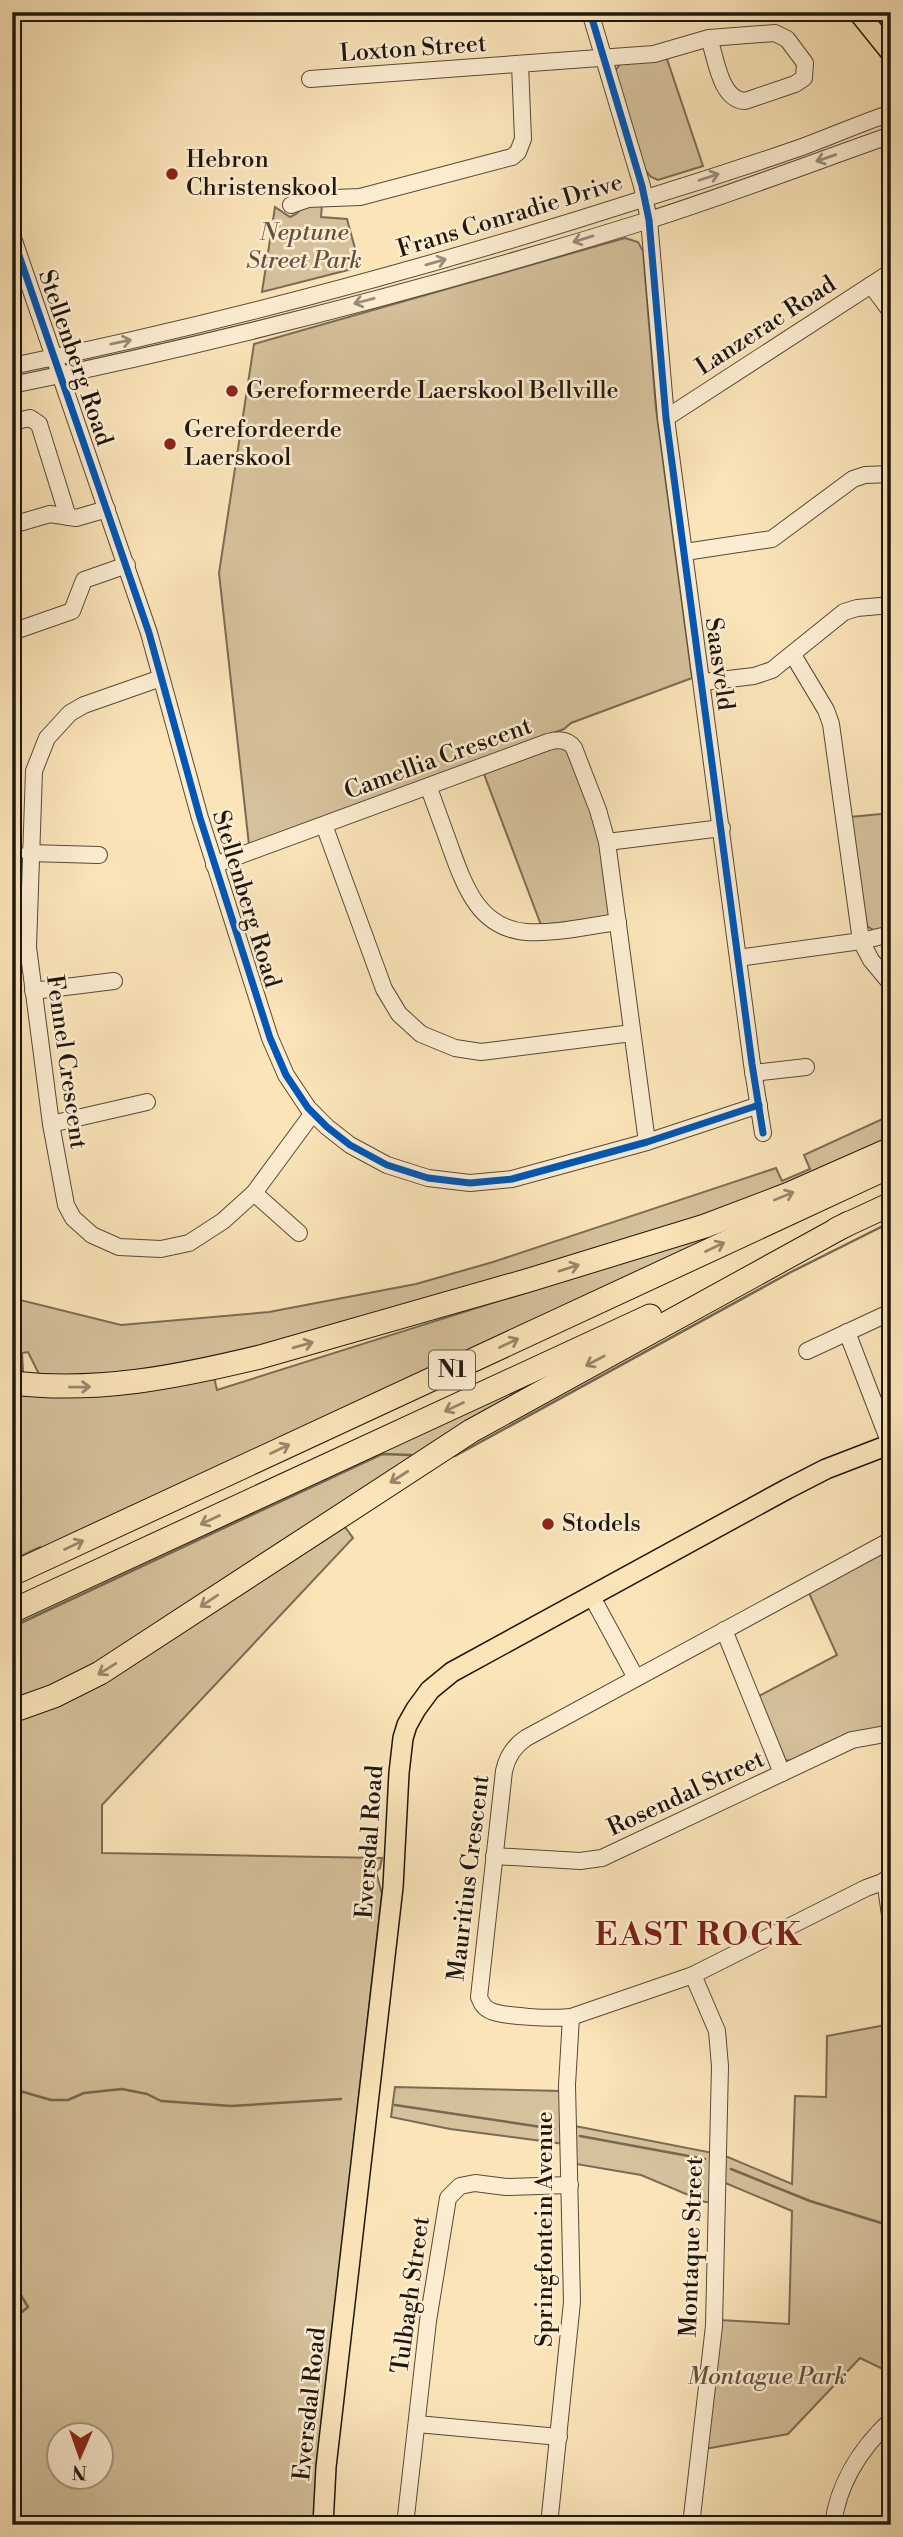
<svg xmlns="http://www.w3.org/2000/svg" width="903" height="2537" font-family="'Libre Bodoni',serif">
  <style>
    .green { fill: #d5c19b; stroke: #7a6c54; stroke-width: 2; fill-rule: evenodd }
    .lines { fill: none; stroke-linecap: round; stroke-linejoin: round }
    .stream { stroke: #766851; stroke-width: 2.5 }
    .minor-casing { stroke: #564a38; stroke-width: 18 }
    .major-casing { stroke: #1f170e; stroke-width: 22 }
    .highway-casing { stroke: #1f170e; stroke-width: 25 }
    .minor { stroke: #fcedd1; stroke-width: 16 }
    .major { stroke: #fae4b8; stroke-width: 19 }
    .highway { stroke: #fae4b8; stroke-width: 23 }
    .cycleway-casing { stroke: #fcedd1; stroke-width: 11 }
    .cycleway { stroke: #0057b8; stroke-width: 7 }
    .oneway { stroke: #998d79 }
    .oneway2 { stroke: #97886c }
    .poi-dot { fill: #8f2418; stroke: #fcedd1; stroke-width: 2.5 }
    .labels { text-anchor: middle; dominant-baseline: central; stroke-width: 5; stroke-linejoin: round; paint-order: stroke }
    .shield { fill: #fcedd1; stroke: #615748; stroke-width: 2 }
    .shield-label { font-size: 23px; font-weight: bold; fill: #1f170e }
    .street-label { font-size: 24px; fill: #1f170e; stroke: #fcedd1 }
    .poi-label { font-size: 24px; fill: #1f170e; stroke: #fcedd1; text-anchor: start }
    .park-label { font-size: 24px; font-style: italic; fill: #5f523f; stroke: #fcedd1 }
    .district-label { font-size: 32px; font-weight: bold; letter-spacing: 2px; fill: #7a1f14; stroke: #fcedd1 }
  </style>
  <rect width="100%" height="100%" fill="#fae4b8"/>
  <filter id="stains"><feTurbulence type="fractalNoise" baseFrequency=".00286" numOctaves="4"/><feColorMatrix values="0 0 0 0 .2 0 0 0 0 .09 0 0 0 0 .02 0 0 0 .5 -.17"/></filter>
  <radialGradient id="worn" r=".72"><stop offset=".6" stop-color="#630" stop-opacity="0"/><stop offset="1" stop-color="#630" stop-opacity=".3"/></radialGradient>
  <g class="green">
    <path d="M666,56L703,166L658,180L651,177L645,170L615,71L621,63Z"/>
    <path d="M322,204L321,217L347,219L360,267L262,292L275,207L290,217L296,214L304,206Z"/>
    <path d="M625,238L638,242L643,251L656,409L692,678L571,723L564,729L249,845L219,573L254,344Z"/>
    <path d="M556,747H565L597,822L612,917L541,925L484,774Z"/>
    <path d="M891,813V929L873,930L867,926L850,817Z"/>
    <path d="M891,1115V1141C841,1163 791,1186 740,1205C635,1245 525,1273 417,1305C298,1341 166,1387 41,1378L28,1352L22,1353L24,1389C89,1396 149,1385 213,1373L217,1390L597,1270L714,1230L717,1235L42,1551L40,1547L12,1560V1172L20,1300L121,1325L269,1312L416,1284L493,1262L776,1168L782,1181L810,1169L804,1155Z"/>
    <path d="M533,1378L537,1384L83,1674L12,1703V1623Z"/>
    <path d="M345,1527L353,1538L102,1805V1853L382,1858L380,1868L376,1872L382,1894L321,2430L314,2525H12V1721L167,1641ZM60,2436H102V2478H60Z"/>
    <path d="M891,1545V1728L792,1761L785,1760L757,1697L837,1655L808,1591Z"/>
    <path d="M891,2024V2373L860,2358L788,2434L705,2449L720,2320L789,2324L792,2211L723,2182V2155L792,2184L795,2096L826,2097L827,2036Z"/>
    <path d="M395,2087L562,2091L565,2144L450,2129L391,2117Z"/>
    <path d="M575,2126L713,2153L712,2202H705L641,2175L576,2164Z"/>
  </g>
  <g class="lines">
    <g class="stream">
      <path d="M455,1456L791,1272L891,1222"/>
      <path d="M12,1627L382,1454L411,1455"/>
      <path d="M13,2089L51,2100H68L84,2093L122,2089L147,2094L161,2101L231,2106L341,2099"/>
      <path d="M395,2105L554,2129"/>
      <path d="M12,2111L16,2106L12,2088"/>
      <path d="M580,2136L705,2159"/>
      <path d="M731,2169L810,2201L891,2226"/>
      <path d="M12,2280L28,2307L12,2320"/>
    </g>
    <g class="minor-casing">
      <g id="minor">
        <path d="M590,12L642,186L649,220L666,418L752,1064L763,1133"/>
        <path d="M310,79L654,54L709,38L775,33L787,39L805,63L804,78L795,84L745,101C720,100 716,58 709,38"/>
        <path d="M291,205L308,199L360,197L512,157L518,152L523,139L520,64"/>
        <path d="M12,235L149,633L200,818L270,1038L286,1075L308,1108L327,1127L350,1145L387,1165L428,1178L470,1183L512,1179L647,1142L759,1105"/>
        <path d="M871,285L891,312"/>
        <path d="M12,366C227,322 438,265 646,198C698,182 750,165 802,147C832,136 861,123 891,113"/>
        <path d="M12,385C226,341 438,286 646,221C728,195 809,164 891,135"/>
        <path d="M666,418L891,272"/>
        <path d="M12,422L30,418L39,424L68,517"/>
        <path d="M12,525L50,514L76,518L107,509"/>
        <path d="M685,552L772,539L853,479L865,475L891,474"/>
        <path d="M12,632L72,611L84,580L127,565"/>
        <path d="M793,655L826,710L831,724L861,941L871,960L891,984"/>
        <path d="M161,678L84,705L70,713L47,738L34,771L28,947L51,1124L66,1205L73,1218L92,1235L119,1247L161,1249L189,1243L223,1221L254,1193L313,1113"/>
        <path d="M703,682L754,676L772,670L844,612L857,608L891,605"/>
        <path d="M429,788C436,808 444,829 451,849C465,887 479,928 526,932C556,934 588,926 618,922"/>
        <path d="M324,825L384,989L399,1014L421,1034L455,1048L481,1052L632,1033"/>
        <path d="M607,842L722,828"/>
        <path d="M29,853L99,855"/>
        <path d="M214,865L548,742C558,739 568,739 574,748L598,810L607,842L647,1142"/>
        <path d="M738,958L861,941L891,934"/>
        <path d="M33,991L114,981"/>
        <path d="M753,1073L806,1067"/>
        <path d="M51,1124L147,1102"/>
        <path d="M254,1193L299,1233"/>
        <path d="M847,1332L890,1444"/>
        <path d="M807,1351L891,1312"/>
        <path d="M891,1540L526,1738C514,1746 507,1757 504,1771L479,1997C481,2002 483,2007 489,2010C501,2017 556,2019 571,2017L693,1975L866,1888L891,1879"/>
        <path d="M591,1595L636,1678"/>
        <path d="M724,1630L782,1773"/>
        <path d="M494,1856L580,1861L602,1858L852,1740L891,1733"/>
        <path d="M885,1880L891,1922"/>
        <path d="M417,2424L559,2437"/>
        <path d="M405,2525L428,2321L448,2198L460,2186L475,2183L506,2187L570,2185"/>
        <path d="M549,2525L572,2302L567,2085L571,2017"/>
        <path d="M691,2525L714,2326L720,2066L717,2031L693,1975"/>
        <path d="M833,2525C838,2484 861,2448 891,2420"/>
      </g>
    </g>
    <g class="major-casing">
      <g id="major">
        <path d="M858,12L891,53"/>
        <path d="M888,12L891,16"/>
        <path d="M323,2525L326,2467L393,1887L399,1773L403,1738L407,1725L416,1709L430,1690L452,1672L787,1489L826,1469L891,1444"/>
      </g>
    </g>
    <g class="highway-casing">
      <g id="highway">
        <path d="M837,1229L891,1204"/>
        <path d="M12,1383C98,1393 177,1377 260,1357L526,1281L705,1226L789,1194L891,1149"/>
        <path d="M12,1574L891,1166"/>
        <path d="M12,1611L650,1316"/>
        <path d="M12,1711L54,1696L100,1673L471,1431L849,1223"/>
      </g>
    </g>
    <use href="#minor" class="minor"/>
    <use href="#major" class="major"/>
    <use href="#highway" class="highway"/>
    <g class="cycleway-casing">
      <g id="cycleway">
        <path d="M590,12L642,186L649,220L666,418L752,1064L763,1133"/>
        <path d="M12,235L149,633L200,818L270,1038L286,1075L308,1108L327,1127L350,1145L387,1165L428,1178L470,1183L512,1179L647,1142L759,1105"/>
      </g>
    </g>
    <use href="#cycleway" class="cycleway"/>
  </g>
  <defs><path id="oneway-shaft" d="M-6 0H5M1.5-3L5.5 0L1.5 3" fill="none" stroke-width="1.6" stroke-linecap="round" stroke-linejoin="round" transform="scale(1.75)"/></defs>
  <g class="oneway">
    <use href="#oneway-shaft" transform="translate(826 158) rotate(161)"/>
    <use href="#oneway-shaft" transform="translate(709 177) rotate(-18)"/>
    <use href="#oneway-shaft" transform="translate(583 239) rotate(163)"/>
    <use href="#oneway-shaft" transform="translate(436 262) rotate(-16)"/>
    <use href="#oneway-shaft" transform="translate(364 301) rotate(165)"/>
    <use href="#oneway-shaft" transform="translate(121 342) rotate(-12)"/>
  </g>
  <g class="oneway2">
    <use href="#oneway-shaft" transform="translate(784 1196) rotate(-22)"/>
    <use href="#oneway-shaft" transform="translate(715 1247) rotate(-25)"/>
    <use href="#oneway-shaft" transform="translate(569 1268) rotate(-17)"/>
    <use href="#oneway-shaft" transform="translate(509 1343) rotate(-25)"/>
    <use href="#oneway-shaft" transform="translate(303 1345) rotate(-16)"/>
    <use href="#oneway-shaft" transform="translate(595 1361) rotate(152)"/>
    <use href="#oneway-shaft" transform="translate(80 1387) rotate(-1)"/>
    <use href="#oneway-shaft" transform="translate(454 1407) rotate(155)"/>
    <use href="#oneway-shaft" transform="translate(280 1449) rotate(-25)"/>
    <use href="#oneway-shaft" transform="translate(399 1477) rotate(147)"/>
    <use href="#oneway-shaft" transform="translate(210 1520) rotate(155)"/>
    <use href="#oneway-shaft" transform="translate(74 1545) rotate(-25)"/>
    <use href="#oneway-shaft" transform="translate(209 1601) rotate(146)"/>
    <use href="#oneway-shaft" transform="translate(107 1669) rotate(148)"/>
  </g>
  <g class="poi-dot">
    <circle cx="172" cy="174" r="7"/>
    <circle cx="232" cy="391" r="7"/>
    <circle cx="170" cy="444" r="7"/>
    <circle cx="548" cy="1524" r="7"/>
  </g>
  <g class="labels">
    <rect class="shield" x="429" y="1350.5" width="46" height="39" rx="5"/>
    <g class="shield-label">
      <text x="452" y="1370">N1</text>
    </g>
    <g class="street-label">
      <text transform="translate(413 49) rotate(-4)">Loxton Street</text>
      <text transform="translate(510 216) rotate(-17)">Frans Conradie Drive</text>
      <text transform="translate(766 326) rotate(-33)">Lanzerac Road</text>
      <text transform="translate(75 358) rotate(71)">Stellenberg Road</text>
      <text transform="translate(719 664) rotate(82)">Saasveld</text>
      <text transform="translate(438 759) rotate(-20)">Camellia Crescent</text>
      <text transform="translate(246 899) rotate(73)">Stellenberg Road</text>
      <text transform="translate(66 1062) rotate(82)">Fennel Crescent</text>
      <text transform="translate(686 1794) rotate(-25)">Rosendal Street</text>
      <text transform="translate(370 1842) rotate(-86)">Eversdal Road</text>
      <text transform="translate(469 1878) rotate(-83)">Mauritius Crescent</text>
      <text transform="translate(545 2229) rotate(-90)">Springfontein Avenue</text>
      <text transform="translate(692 2247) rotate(-88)">Montaque Street</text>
      <text transform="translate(411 2295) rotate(-82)">Tulbagh Street</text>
      <text transform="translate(310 2404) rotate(-84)">Eversdal Road</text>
    </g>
    <g class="poi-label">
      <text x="186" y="160">Hebron<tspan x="186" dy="28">Christenskool</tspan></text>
      <text x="246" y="391">Gereformeerde Laerskool Bellville</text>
      <text x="184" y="430">Gerefordeerde<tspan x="184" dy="28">Laerskool</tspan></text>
      <text x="562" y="1524">Stodels</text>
    </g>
    <g class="park-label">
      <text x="304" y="233">Neptune<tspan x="304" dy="28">Street Park</tspan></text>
      <text x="767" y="2377">Montague Park</text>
    </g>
    <g class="district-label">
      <text x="699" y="1935">EAST ROCK</text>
    </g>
  </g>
  <rect width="903" height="2537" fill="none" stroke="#fae4b8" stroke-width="42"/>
  <rect x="14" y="14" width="875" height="2509" fill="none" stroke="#1f170e" stroke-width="3.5"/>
  <rect x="21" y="21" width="861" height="2495" fill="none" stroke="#1f170e" stroke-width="2"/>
  <g transform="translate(80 2456) rotate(182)"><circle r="33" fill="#fcedd1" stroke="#a49783" stroke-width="2"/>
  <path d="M0-5L12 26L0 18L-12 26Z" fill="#8f2418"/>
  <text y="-10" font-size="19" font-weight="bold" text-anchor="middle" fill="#1f170e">N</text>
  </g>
  <rect width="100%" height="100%" filter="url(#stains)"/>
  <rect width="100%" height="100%" fill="url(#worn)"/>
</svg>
